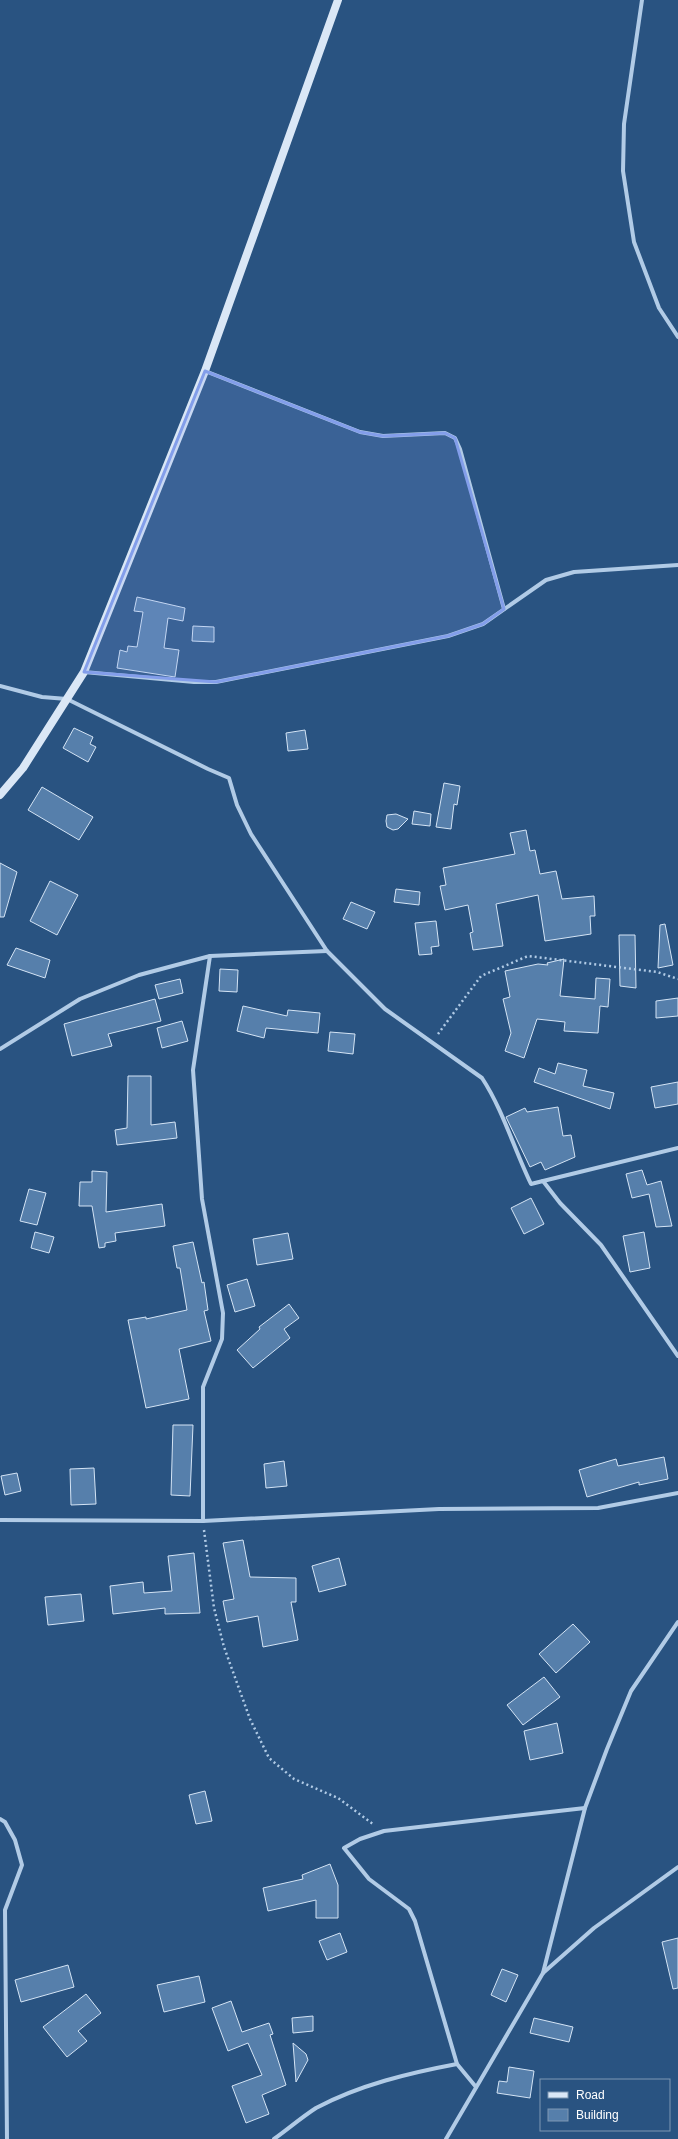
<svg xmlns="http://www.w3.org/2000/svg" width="678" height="2139" font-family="Helvetica,sans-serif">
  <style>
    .building { fill: #567fab; stroke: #d4e4f5 }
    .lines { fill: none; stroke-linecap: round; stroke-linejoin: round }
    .path { stroke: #b1cbe6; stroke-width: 2.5; stroke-dasharray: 2 3; stroke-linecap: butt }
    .street { stroke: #b1cbe6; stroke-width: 4 }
    .secondary { stroke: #dae7f6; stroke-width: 8 }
    .marked { fill: #839eea; fill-opacity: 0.2; stroke: #839eea; stroke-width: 3; stroke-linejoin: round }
  </style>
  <rect width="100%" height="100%" fill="#295381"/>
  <g class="building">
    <path d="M137,597L185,608L183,621L168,618L164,648L179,650L175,677L117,668L120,650L127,652L128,646L137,647L143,612L134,611Z"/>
    <path d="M193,626L214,627V642L192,641Z"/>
    <path d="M74,728L93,737L90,744L96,747L88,762L63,748Z"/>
    <path d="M305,730L308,749L288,751L286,733Z"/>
    <path d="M444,783L460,786L457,805L454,804L451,829L436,827Z"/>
    <path d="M42,787L93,817L79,840L28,810Z"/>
    <path d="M414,811L431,814L430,826L412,824Z"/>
    <path d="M396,814L408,819L398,829L393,830L387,827L386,821L387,815Z"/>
    <path d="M526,830L530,851L535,850L540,874L556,871L562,899L594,896L595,916H590L591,934L545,941L538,895L496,904L503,946L473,950L470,933L473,932L468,905L445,910L440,886L446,885L443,868L515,854L510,833Z"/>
    <path d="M0,863L17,872L4,917H0Z"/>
    <path d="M50,881L78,895L57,935L30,921Z"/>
    <path d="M396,889L420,892L419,905L394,902Z"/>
    <path d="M351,902L375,912L367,929L343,919Z"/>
    <path d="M436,921L439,946L431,947L432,954L419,955L415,923Z"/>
    <path d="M665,924L673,965L658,968L660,925Z"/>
    <path d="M619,935H635L636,988L620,986Z"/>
    <path d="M16,948L50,960L45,978L7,965Z"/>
    <path d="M564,959L560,996L595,999L596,978L610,979L608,1007L600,1006L598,1033L564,1031L565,1022L537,1019L524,1058L505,1051L511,1033L503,999L510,997L505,971L538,964L548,965L547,963Z"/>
    <path d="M220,969L238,970L237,992L219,991Z"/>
    <path d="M180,979L183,993L159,999L155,985Z"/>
    <path d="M678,998V1016L656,1018V1001Z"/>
    <path d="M155,999L161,1021L108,1034L112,1046L72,1056L64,1024Z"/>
    <path d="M243,1006L287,1016L288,1010L320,1013L318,1033L266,1028L264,1038L237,1031Z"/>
    <path d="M182,1021L188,1041L162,1048L157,1028Z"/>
    <path d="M330,1032L355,1034L353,1054L328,1051Z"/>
    <path d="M558,1063L587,1070L583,1086L614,1093L610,1109L534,1082L539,1068L555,1074Z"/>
    <path d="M128,1076H151V1125L175,1122L177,1138L117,1145L115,1130L127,1128Z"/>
    <path d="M678,1082V1104L655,1108L651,1087Z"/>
    <path d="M558,1107L563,1136L571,1135L575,1157L545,1170L541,1162L530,1167L506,1117L525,1108L527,1112Z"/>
    <path d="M642,1170L647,1185L661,1181L672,1226L656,1227L649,1194L632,1198L626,1174Z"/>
    <path d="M92,1171L107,1172L106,1212L162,1204L165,1226L115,1233L116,1241L105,1243V1247L99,1248L92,1206H79L80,1182H92Z"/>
    <path d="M29,1189L46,1193L37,1225L20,1221Z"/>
    <path d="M531,1198L544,1224L524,1234L511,1208Z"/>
    <path d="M35,1232L54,1237L49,1253L31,1248Z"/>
    <path d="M644,1232L650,1268L630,1272L623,1236Z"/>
    <path d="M288,1233L293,1259L257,1265L253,1239Z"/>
    <path d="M193,1242L202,1283L204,1282L208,1310L204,1311L211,1341L179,1349L189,1399L146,1408L128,1320L146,1317V1319L187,1310L180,1268H177L173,1246Z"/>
    <path d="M247,1279L255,1306L235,1312L227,1285Z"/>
    <path d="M289,1304L299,1318L284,1329L290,1338L253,1368L237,1350L260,1329L259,1327Z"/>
    <path d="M173,1425H193L190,1496L171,1495Z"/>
    <path d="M664,1457L668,1479L639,1485V1482L587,1497L579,1470L616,1459L618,1466Z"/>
    <path d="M284,1461L287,1486L266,1488L264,1464Z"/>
    <path d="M94,1468L96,1504L71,1505L70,1469Z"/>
    <path d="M17,1473L21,1491L5,1495L1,1476Z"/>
    <path d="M243,1540L250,1577L296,1578V1602H291L298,1640L263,1647L258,1616L227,1622L223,1601L234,1599L223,1543Z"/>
    <path d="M194,1553L200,1613L165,1614V1608L113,1614L110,1586L143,1582L144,1593L172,1591L168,1556Z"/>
    <path d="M339,1558L346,1585L319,1592L312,1566Z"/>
    <path d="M81,1594L84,1621L48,1625L45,1597Z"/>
    <path d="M573,1624L590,1642L556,1673L539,1654Z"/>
    <path d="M544,1677L560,1697L523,1725L507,1705Z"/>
    <path d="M557,1723L563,1753L530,1760L524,1731Z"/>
    <path d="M205,1791L212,1821L196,1824L189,1795Z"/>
    <path d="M330,1864L338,1885V1918H316V1900L268,1911L263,1888L303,1879L302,1875Z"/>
    <path d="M340,1933L347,1952L327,1960L319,1941Z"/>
    <path d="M678,1938V1988L673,1989L662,1942Z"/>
    <path d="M68,1965L74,1987L21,2002L15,1980Z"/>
    <path d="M502,1969L518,1975L506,2002L491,1995Z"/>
    <path d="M199,1976L205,2002L164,2012L157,1985Z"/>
    <path d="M86,1994L101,2013L78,2031L87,2041L67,2057L43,2027Z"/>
    <path d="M231,2001L242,2032L269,2023L273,2034L270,2035L286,2085L262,2095L269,2114L246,2123L232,2086L262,2075L248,2043L228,2051L212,2008Z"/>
    <path d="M313,2016V2031L293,2033L292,2018Z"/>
    <path d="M534,2018L573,2027L569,2042L530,2033Z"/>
    <path d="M293,2043L306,2054L308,2060L296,2082Z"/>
    <path d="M509,2067L534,2071L530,2098L497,2093L499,2081L507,2082Z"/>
  </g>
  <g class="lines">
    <g class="path">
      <path d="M438,1034L481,976L528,956L657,972L678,979"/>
      <path d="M204,1530L214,1608L224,1647L250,1719L269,1758L294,1779L338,1798L373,1824"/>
    </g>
    <g class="street">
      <path d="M642,0L624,124L623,171L634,242L659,308L678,337"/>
      <path d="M205,371L360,432L383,436L445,433L455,438L460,449L504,609"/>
      <path d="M84,672L194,682H216L448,636L483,624L546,580L574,572L678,565"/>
      <path d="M0,686L42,697L67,699L208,769L229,778L237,805L251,834L327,951L385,1009L482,1078C503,1110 514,1149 531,1184L543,1181L560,1203L601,1245L678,1356"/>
      <path d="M0,1049L80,999L139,975L210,956L327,951"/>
      <path d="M543,1181L678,1148"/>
      <path d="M0,1520L203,1521L439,1509L598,1508L678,1493"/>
      <path d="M203,1521V1387L222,1339L223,1313L202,1199L193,1070L210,956"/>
      <path d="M0,1819L5,1822L15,1840L22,1865L5,1910L7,2139"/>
      <path d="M543,1973L585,1808L607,1749L631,1691L678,1622"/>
      <path d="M457,2064L415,1921L409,1909L369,1879L344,1848L360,1839L384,1831L585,1808"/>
      <path d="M274,2139C288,2129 302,2117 316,2108C359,2085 409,2073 457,2064L476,2087"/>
      <path d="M446,2139L543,1973L594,1928L678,1867"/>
    </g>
    <path class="secondary" d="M0,795L23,768L84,672L205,371L338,0"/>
  </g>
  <path class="marked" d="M205,371L360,432L383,436L445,433L455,438L504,609L483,624L448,636L216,682L84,672Z"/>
  <rect x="540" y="2079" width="130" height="52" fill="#295381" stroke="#7f98b3"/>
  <rect x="548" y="2092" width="20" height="6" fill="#dae7f6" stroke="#7f98b3"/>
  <text x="576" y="2099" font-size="12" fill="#ffffff">Road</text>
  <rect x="548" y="2109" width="20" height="12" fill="#567fab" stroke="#7f98b3"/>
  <text x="576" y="2119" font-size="12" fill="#ffffff">Building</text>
</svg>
